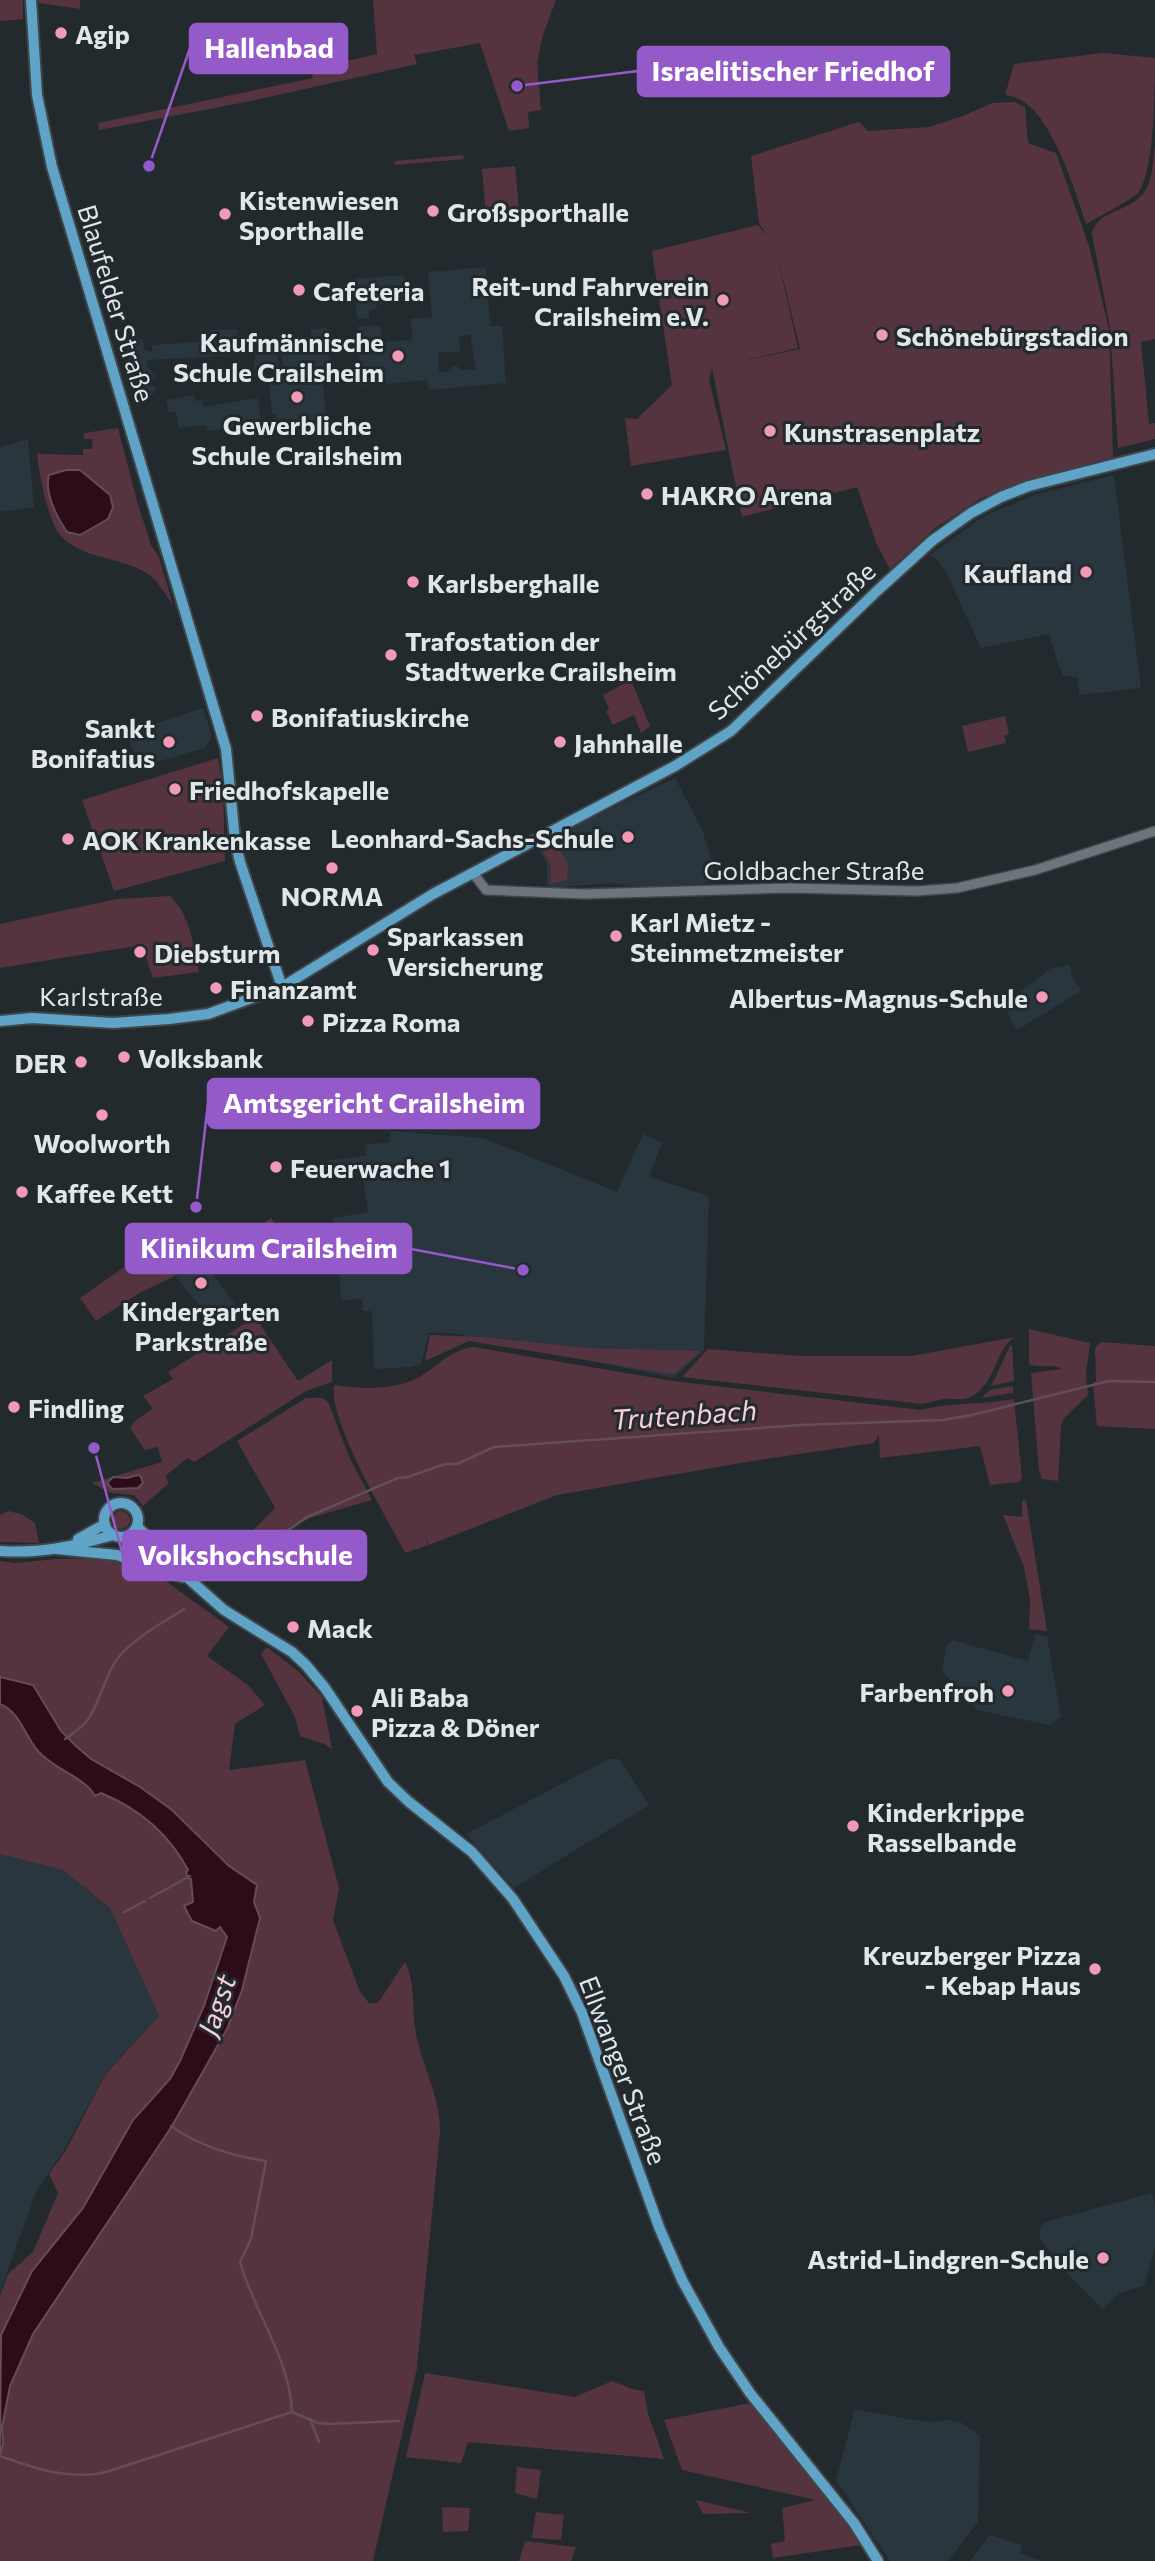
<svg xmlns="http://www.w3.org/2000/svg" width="1155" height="2561" font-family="Commissioner,sans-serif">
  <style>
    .built { fill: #29363e; fill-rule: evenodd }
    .green { fill: #55343f; fill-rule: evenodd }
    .water { fill: #2d0b18; stroke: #634d57; stroke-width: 2 }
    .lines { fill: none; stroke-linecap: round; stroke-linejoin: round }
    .stream { stroke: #634d57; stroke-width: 2.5 }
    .minor-casing { stroke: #3f4549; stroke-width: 12 }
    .major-casing { stroke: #3f4549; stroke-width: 14 }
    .minor { stroke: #6c757a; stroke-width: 9 }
    .major { stroke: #5fa3c6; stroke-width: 10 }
    .poi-dot { fill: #f09ab6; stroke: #222a2e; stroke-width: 2.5 }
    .labels { text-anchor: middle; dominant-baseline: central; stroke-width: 6; stroke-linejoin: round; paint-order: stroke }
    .poi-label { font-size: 26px; font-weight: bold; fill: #e1e6e9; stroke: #222a2e; text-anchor: start }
    .street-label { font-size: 26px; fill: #e1e6e9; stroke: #222a2e }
    .water-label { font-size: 28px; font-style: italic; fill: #facdda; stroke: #222a2e }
    .leader { fill: none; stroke: #945aca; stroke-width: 2.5 }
    .callout-dot { fill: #945aca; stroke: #222a2e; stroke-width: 2.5 }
    .callout { fill: #945aca; stroke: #945aca; stroke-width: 2.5 }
    .callout-label { font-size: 28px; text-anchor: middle; font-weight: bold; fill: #fff }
  </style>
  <rect width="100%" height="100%" fill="#222a2e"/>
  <g class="built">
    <path d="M486,267L490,326H502L506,383L429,390L427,380L361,386L357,327L380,325L382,342L412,340L411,319L432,317L428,272ZM470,335L476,369L460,370L457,366H453L451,371L439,372L438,353L460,351L459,336Z"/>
    <path d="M404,275L405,285L402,286L405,299L376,305L377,309L369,310V318L357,319L354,279Z"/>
    <path d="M327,328L330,367L316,368L317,371H322L327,431L272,436L271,419L275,418V414H272L269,380L296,378L295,370L283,371L280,343L311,341V329Z"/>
    <path d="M237,329L239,355L147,360V367L157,376L150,383L157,389L149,398L132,383L126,340L143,339L144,350L152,352V345L210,341V330Z"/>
    <path d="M255,343H277L279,370H254Z"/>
    <path d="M194,395L195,401L202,400L204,407L258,398L261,423L208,431L206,425L179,428L176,412L169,413L166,400Z"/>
    <path d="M28,439L34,507L0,512V447Z"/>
    <path d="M1114,475L1141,688L1079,695L1077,677L1062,676L1049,634L981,648L945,570L935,557L928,556L984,516L1034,495Z"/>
    <path d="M203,708L212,736L205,748L139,767L127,733Z"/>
    <path d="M675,778L702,829L712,861L715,883L639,887L613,883L547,888V865L536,844Z"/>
    <path d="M1070,965L1072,978L1082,990L1016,1031L1004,1004L1051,968Z"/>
    <path d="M390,1131L483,1138L617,1192L643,1134L662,1143L649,1177L709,1196L704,1350L674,1378L452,1333H429L421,1364L410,1367L374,1369L372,1311H363L362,1299L341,1300L337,1241L333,1218L368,1212L361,1163L325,1167V1161L366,1156L365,1145L390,1142Z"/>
    <path d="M173,1242L192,1244L238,1309L215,1324L157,1254Z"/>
    <path d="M1035,1634L1047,1637L1061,1717L1050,1725L977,1710L942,1671L946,1647L952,1640L1028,1661Z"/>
    <path d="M609,1759H619L649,1805L514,1888L466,1834Z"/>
    <path d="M0,1854L63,1870L110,1908L159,2016L105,2074L65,2148L36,2192L0,2292Z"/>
    <path d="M1152,2193L1155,2206V2247L1144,2286L1119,2293L1103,2309L1063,2269L1041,2240L1039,2230L1045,2222Z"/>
    <path d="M855,2409L912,2420L931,2422L949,2420L962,2423L980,2436L978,2522L948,2561H890L836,2480Z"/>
    <path d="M990,2535L1022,2545L1020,2553L1043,2561H970Z"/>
  </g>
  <g class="green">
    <path d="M0,0H23V19L0,21Z"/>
    <path d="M38,0H80V9L39,3Z"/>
    <path d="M373,0H556L543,35L537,62L541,110L528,112L529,128L509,131L480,43L414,55L417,64L246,102L99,130L98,123L313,78L310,70L377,54Z"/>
    <path d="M1103,53L1155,58C1155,86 1155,173 1138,193C1131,200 1096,218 1086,224C1075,190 1053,118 1021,100C1016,97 1010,96 1005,95L1014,64Z"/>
    <path d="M1014,102L1025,107L1028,143L1056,153L1089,246L1109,329L1113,457L1026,481L981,498L935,528L890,569L877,545L857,487L742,517L712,368L709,380L726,450L631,466L625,418L637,419L672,385L652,251L758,225L768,237L759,223L751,156L859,122L868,131L929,127L963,116L992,103ZM775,246L800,349L739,362L798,348Z"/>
    <path d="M1155,144V339L1141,342L1149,424L1155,423V439L1118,448L1110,327L1092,234C1096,211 1127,212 1141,196C1153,184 1153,161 1155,144Z"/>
    <path d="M463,155L464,159L395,165V161Z"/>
    <path d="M515,166L520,221L487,224L482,169Z"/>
    <path d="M118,428L137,501L151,545L159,557L173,605C167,597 161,586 154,579C128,555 84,562 61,536C48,522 39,473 37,454L83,455V449H92L93,439H84V433Z"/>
    <path d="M631,680L650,726L641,733L634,715L613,725L606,711L609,709L603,695Z"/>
    <path d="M1005,716L1009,734L1004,736L1006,743L968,752L962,726Z"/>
    <path d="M218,758L223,790L225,861L114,891L82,800Z"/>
    <path d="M553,840L568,863L567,880L550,884L551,866L540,847Z"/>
    <path d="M170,896C191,916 193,945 199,972L153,978L142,945L0,968V924L117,899Z"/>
    <path d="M271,1218L283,1233L254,1255L243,1239Z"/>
    <path d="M166,1238L171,1244L157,1254L175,1276L139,1293L96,1321L80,1298Z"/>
    <path d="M255,1317L298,1381L332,1360V1382L306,1391L194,1462L188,1458L165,1476L169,1483L143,1506L134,1495L111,1493L92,1483L162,1462L158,1447L145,1450L130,1428L136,1420L153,1409L143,1396L173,1379L168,1372Z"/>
    <path d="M1029,1329L1090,1343L1086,1374L1088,1395L1065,1417L1061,1425L1058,1481L1042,1479L1039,1470L1031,1373L1062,1369C1052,1363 1040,1369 1029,1364Z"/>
    <path d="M430,1335L482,1337L588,1348L701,1351L674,1374H671L469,1341L425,1361Z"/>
    <path d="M1015,1337C995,1348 997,1383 971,1397C963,1401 953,1398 944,1399C937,1400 929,1403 922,1404L682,1377L708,1349L801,1356H911Z"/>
    <path d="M1101,1342L1155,1346V1429L1097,1426L1093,1383L1096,1381L1095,1348Z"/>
    <path d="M1012,1345L1014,1381L991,1386L1010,1346Z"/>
    <path d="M473,1347L673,1381L921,1410C951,1402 982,1405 1014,1399L1022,1477L1019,1482L990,1485L980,1446L880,1458L879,1435L874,1443L752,1461L557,1495L429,1545L424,1533L428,1545L405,1553C386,1516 329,1423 334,1385C363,1389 395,1391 421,1376C442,1363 447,1352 473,1347Z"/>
    <path d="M1013,1386V1393L981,1398L990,1390Z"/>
    <path d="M306,1398H322L328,1402L350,1459L372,1500L310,1518L288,1530L246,1568L231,1553L275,1508L237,1441Z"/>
    <path d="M1026,1500L1047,1631L1029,1629L1030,1600L1024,1567L1003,1515L1022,1517V1501Z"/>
    <path d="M8,1511L21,1514L35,1523L39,1543L0,1542V1515Z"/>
    <circle cx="121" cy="1520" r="9"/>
    <path d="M110,1558L130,1562L163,1579L229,1627L207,1656L248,1685L265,1705L235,1724L229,1770L305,1760L339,1888L333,1920L360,1992L369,2003H378L405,1962C415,1981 412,2005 415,2026C419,2062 441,2095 440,2132L417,2368L373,2561H0V2454L3,2444L2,2427L10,2386L33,2334L172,2126L227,2030L242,1990L260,1918L254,1903L257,1885L229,1866L172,1810L140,1787L91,1759L76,1746L61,1731L33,1686L0,1677V1561L16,1563L56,1559Z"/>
    <path d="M267,1647L298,1671L322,1697L332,1749L324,1744L300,1736L295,1717L261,1654Z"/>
    <path d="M0,1704C20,1712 25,1736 38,1751C54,1770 85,1776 95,1796L101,1793C134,1807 166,1829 184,1860C198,1884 186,1917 216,1930L220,1927L227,1937L204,2006L180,2061L170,2079L149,2100L83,2208L32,2271L0,2338V2296L8,2274L33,2252L58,2193L49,2174L66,2150L105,2075L159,2016L110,1908L63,1870L0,1854Z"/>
    <path d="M425,2373L575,2397L612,2381L632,2389L644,2391L648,2414L664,2459L468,2442L461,2463L406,2457Z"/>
    <path d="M750,2403L836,2509L861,2545L773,2558L771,2544L785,2541L782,2508L816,2500L682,2470L664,2420Z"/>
    <path d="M517,2467L541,2470L537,2499L515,2493Z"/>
    <path d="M696,2500L751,2513L703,2514Z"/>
    <path d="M442,2507L470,2508L468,2531L443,2532Z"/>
    <path d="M536,2512L564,2515L561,2540L532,2538Z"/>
    <path d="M525,2541L576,2547L571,2561H519Z"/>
  </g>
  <g class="water">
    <path d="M66,470H80L110,495L113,507L108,519L80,535L67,532C57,517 44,494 49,475Z"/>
    <path d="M138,1475L141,1477L143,1483L138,1488L112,1489L107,1483L113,1477L127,1478Z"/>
    <path d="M0,1677L33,1685L61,1731L76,1746L91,1759L140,1787L172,1810L229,1866L257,1885L254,1902L260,1918L242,1990L227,2029L172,2126L33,2334L10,2386L2,2427L3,2444L0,2454L1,2335L32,2271L83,2208L133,2120L170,2079L180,2061L204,2006L227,1937L220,1927L216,1931L192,1921L184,1906L193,1902L191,1879L188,1878L186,1872L188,1870C169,1834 140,1809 101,1793L95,1796C85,1777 54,1770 38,1751C25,1736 20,1712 0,1704Z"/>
  </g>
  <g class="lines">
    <g class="stream">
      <path d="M240,1564L307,1517L398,1478L408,1477L445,1464H457L494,1447L801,1425L943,1420L972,1415L1109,1381L1155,1382"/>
      <path d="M65,1739C72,1734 80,1729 86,1722C101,1703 103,1677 118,1658C132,1639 164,1622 184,1609"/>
      <path d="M150,1898L190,1876"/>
      <path d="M124,1912L145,1901"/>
      <path d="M171,2126C199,2146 232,2156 266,2161L251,2239L240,2262C254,2312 290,2359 292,2412"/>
      <path d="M310,2419L319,2442"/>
      <path d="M0,2456C34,2468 70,2481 106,2472L292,2412L318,2423L328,2424L399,2421"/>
    </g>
    <g class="minor-casing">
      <path id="minor" d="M473,873L486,890L584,894L789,888L917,891L957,888L1035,870L1155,831"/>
    </g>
    <g class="major-casing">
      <g id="major">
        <path d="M31,0L37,95L52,167L226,749L235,840L240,862L282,987"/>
        <path d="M0,1021L32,1018L113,1023L169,1019L208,1014L282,987L433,894L675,766L731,731L877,591L933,540L971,513L1001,497L1029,486L1155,454"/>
        <circle cx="121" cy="1520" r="17"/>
        <path d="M137,1526C147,1539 167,1548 172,1564"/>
        <path d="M128,1536L159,1558L172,1564L224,1610L292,1652L306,1665L325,1688L388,1782L409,1802L472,1852L513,1899L564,1976L582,2013L659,2227L682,2280L719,2347L750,2393L854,2523L878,2561"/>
        <path d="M78,1539L105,1524"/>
        <path d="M57,1549L117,1555L183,1577"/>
        <path d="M0,1551C40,1554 75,1546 113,1535"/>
      </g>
    </g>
    <use href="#minor" class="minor"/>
    <use href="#major" class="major"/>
  </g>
  <g class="poi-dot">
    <circle cx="61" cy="33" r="7"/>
    <circle cx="433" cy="211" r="7"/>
    <circle cx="225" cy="214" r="7"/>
    <circle cx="299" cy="290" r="7"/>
    <circle cx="723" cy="300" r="7"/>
    <circle cx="882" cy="335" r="7"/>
    <circle cx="398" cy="356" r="7"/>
    <circle cx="297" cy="397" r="7"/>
    <circle cx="770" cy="431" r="7"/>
    <circle cx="647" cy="494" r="7"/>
    <circle cx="1086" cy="572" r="7"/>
    <circle cx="413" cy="582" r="7"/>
    <circle cx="391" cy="655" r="7"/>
    <circle cx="257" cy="716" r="7"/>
    <circle cx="169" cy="742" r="7"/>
    <circle cx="560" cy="742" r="7"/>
    <circle cx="175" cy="789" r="7"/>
    <circle cx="628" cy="837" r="7"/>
    <circle cx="68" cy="839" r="7"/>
    <circle cx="332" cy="868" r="7"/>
    <circle cx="616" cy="936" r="7"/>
    <circle cx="373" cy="950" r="7"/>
    <circle cx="140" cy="952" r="7"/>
    <circle cx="216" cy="988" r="7"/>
    <circle cx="1042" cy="997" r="7"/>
    <circle cx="308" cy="1021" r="7"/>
    <circle cx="124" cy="1057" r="7"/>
    <circle cx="81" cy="1062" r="7"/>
    <circle cx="102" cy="1115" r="7"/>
    <circle cx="276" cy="1167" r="7"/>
    <circle cx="22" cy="1192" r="7"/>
    <circle cx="201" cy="1283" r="7"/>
    <circle cx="14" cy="1407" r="7"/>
    <circle cx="293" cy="1627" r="7"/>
    <circle cx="1008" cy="1691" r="7"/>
    <circle cx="357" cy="1711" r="7"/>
    <circle cx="853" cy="1826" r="7"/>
    <circle cx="1095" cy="1969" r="7"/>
    <circle cx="1103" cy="2258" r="7"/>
  </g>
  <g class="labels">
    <g class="poi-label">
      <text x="75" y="33">Agip</text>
      <text x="239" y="199">Kistenwiesen<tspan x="239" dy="30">Sporthalle</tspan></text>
      <text x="447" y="211">Großsporthalle</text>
      <text x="709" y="285" text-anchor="end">Reit-und Fahrverein<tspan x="709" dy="30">Crailsheim e.V.</tspan></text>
      <text x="313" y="290">Cafeteria</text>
      <text x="896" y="335">Schönebürgstadion</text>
      <text x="384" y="341" text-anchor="end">Kaufmännische<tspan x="384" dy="30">Schule Crailsheim</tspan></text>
      <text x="297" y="424" text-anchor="middle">Gewerbliche<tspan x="297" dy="30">Schule Crailsheim</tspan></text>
      <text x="784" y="431">Kunstrasenplatz</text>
      <text x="661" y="494">HAKRO Arena</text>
      <text x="1072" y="572" text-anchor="end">Kaufland</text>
      <text x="427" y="582">Karlsberghalle</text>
      <text x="405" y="640">Trafostation der<tspan x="405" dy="30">Stadtwerke Crailsheim</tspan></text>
      <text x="271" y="716">Bonifatiuskirche</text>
      <text x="155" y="727" text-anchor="end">Sankt<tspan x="155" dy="30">Bonifatius</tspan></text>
      <text x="574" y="742">Jahnhalle</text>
      <text x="189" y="789">Friedhofskapelle</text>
      <text x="614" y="837" text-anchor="end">Leonhard-Sachs-Schule</text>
      <text x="82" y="839">AOK Krankenkasse</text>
      <text x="332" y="895" text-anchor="middle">NORMA</text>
      <text x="630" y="921">Karl Mietz -<tspan x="630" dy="30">Steinmetzmeister</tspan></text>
      <text x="387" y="935">Sparkassen<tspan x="387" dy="30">Versicherung</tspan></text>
      <text x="154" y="952">Diebsturm</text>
      <text x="230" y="988">Finanzamt</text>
      <text x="1028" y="997" text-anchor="end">Albertus-Magnus-Schule</text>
      <text x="322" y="1021">Pizza Roma</text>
      <text x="138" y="1057">Volksbank</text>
      <text x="67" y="1062" text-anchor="end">DER</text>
      <text x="102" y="1142" text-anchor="middle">Woolworth</text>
      <text x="290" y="1167">Feuerwache 1</text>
      <text x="36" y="1192">Kaffee Kett</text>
      <text x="201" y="1310" text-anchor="middle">Kindergarten<tspan x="201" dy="30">Parkstraße</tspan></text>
      <text x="28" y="1407">Findling</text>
      <text x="307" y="1627">Mack</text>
      <text x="994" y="1691" text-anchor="end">Farbenfroh</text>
      <text x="371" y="1696">Ali Baba<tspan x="371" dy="30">Pizza &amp; Döner</tspan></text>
      <text x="867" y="1811">Kinderkrippe<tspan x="867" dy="30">Rasselbande</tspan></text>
      <text x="1081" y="1954" text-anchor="end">Kreuzberger Pizza<tspan x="1081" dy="30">- Kebap Haus</tspan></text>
      <text x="1089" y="2258" text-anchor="end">Astrid-Lindgren-Schule</text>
    </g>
    <g class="street-label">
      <text transform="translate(117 303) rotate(73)">Blaufelder Straße</text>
      <text transform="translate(791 640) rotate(-43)">Schönebürgstraße</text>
      <text x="814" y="869">Goldbacher Straße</text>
      <text x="101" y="995">Karlstraße</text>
      <text transform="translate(624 2070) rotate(69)">Ellwanger Straße</text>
    </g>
    <g class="water-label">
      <text transform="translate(684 1414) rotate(-4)">Trutenbach</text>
      <text transform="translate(216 2005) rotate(-71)">Jagst</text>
    </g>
  </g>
  <path class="leader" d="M149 166L190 48M517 86L638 71M196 1207L208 1103M523 1270L411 1249M94 1448L123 1556"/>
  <g class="callout-dot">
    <circle cx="149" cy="166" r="7"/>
    <circle cx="517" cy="86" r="7"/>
    <circle cx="196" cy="1207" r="7"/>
    <circle cx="523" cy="1270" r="7"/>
    <circle cx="94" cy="1448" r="7"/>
  </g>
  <g class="callout">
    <rect x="190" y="24" width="157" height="49" rx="7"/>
    <rect x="638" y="47" width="311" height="49" rx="7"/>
    <rect x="208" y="1079" width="331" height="49" rx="7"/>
    <rect x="126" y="1224" width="285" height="49" rx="7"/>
    <rect x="123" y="1531" width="243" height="49" rx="7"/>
  </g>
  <g class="callout-label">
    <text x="269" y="58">Hallenbad</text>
    <text x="793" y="81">Israelitischer Friedhof</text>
    <text x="374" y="1113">Amtsgericht Crailsheim</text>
    <text x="269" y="1258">Klinikum Crailsheim</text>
    <text x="245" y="1565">Volkshochschule</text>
  </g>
</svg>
